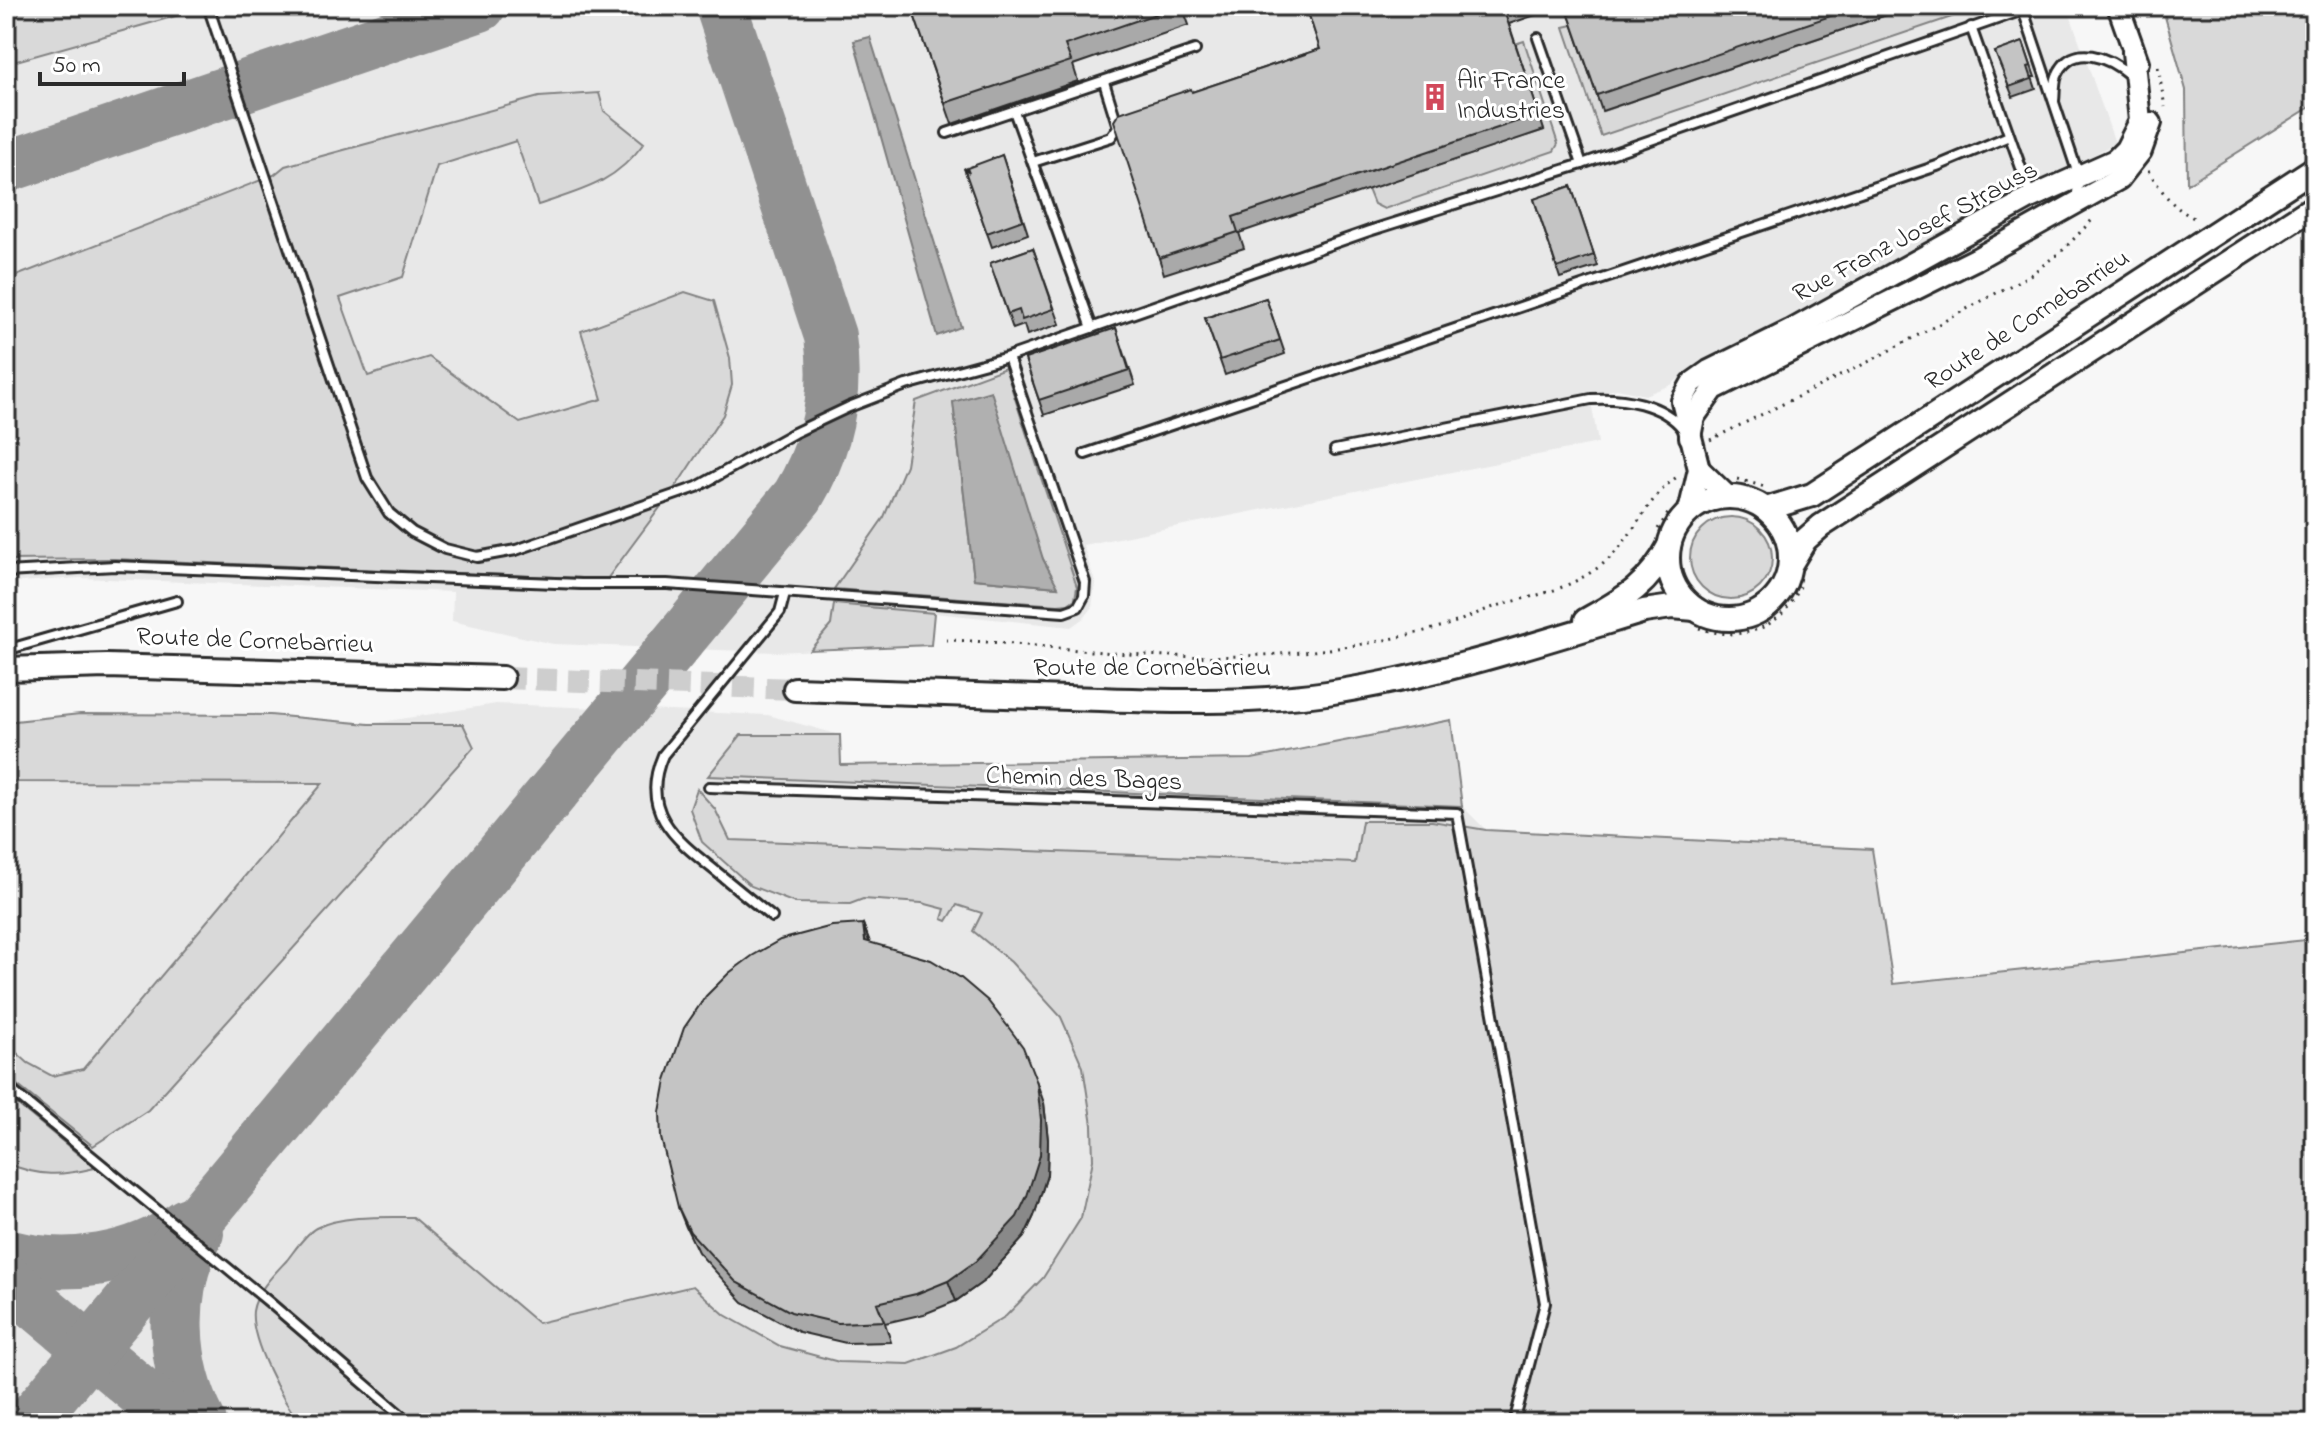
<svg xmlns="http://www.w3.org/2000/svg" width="2321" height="1429" font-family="'Indie Flower',sans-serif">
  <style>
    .built { fill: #e8e8e8 }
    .green { fill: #d9d9d9; stroke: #828282; stroke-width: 2; fill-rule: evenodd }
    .water { fill: #b0b0b0; stroke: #7b7b7b; stroke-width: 2 }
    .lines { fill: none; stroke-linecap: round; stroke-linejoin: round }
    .taxiway { stroke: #919191; stroke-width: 52 }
    .secondary-tunnel { stroke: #cecece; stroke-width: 22; stroke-dasharray: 22 11; stroke-linecap: butt }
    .service-casing { stroke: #2b2b2b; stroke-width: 14 }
    .tertiary-casing { stroke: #2b2b2b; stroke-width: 26 }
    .secondary-casing { stroke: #2b2b2b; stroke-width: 28 }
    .path { stroke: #2b2b2b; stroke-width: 3; stroke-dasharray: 2 6; stroke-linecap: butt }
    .service { stroke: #fff; stroke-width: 8 }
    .tertiary { stroke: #fff; stroke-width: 20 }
    .secondary { stroke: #fff; stroke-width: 22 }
    .wall { fill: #a9a9a9; stroke: #2b2b2b; stroke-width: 2 }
    .shaded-wall { fill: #898989; stroke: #2b2b2b; stroke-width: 2 }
    .building { fill: #c4c4c4; stroke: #2b2b2b; stroke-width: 2 }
    .labels { text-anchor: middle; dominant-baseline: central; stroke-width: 6; stroke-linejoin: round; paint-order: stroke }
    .poi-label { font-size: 26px; fill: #2b2b2b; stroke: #fff; text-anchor: start }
    .street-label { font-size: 26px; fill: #2b2b2b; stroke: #fff }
  </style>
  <rect width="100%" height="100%" fill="#f7f7f7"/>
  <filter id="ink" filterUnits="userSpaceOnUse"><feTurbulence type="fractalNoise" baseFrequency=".0125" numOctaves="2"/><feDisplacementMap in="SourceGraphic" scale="16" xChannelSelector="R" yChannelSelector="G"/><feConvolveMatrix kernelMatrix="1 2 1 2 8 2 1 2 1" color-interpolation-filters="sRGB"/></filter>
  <g filter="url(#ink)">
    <g class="built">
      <path d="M6,6H2067L2115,143L1972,223L1969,220L1948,228L1946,234L1788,325L1700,361L1671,385L1645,395L1617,389L1590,395L1598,443L1083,545L1095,582L1092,608L1085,617L1071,627L935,613L931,645L776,652L553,644L452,621L453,592L80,578L6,583Z"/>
      <path d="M496,704L768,715L840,735L841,765L1252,759L1451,720L1462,806L1486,830L1986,1423H6V757L369,724Z"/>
    </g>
    <g class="green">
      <path d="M6,6H194L186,13L6,64Z"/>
      <path d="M1913,6H1984L1601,136L1564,27L1573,25L1603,111Z"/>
      <path d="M2162,6H2315V104L2187,184L2186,90Z"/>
      <path d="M1524,41L1558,144L1554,151L1384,209L1374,204L1368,189L1544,130L1515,44Z"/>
      <path d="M599,93L604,111L644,143C615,183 583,190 538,205L516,141L437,166L403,277L340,298L368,376L429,357L520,423L602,399L581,331L685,292L714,301L730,358L732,385L723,415L679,482L607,579L113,559L6,560V280L274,175L285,166L539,97Z"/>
      <path d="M1005,368L1077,587L1075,599L1068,604L1058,605L834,589L884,517L906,465L916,401ZM953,402L1043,559L1057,587L974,579Z"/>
      <circle cx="1731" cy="558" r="41"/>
      <path d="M834,604L934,613L931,645L810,650L831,625Z"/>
      <path d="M80,714L270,715L369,724H463L474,747L148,1110L93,1146L6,1076V1043L28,1063L52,1076L83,1069L323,783L6,782V722Z"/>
      <path d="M1451,720L1462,806L708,776L741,735H840L841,765L1252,759Z"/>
      <path d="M697,789L715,809L730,840L1355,863L1362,821H1432L1486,830L1872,849L1893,984L2315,939V1423H300C282,1400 250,1340 253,1311C256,1291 275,1273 287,1260C295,1250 305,1234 316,1228C342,1215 385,1217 413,1217L538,1323L693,1286L725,1315L780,1346L839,1362L909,1364L956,1347L1006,1316L1043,1278L1081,1218L1093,1160L1092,1125L1083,1067L1061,1017L1011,962L973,931L982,913L957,905L947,921L942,919L945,909L922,903L863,899L850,904L795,903L751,886L702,842L690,809Z"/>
      <path d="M6,1095L95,1168C61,1176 39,1177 6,1163Z"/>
    </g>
    <g class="water">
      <path d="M870,37L961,327L937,336L854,41Z"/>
      <path d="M991,391L1043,559L1058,587L974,579L953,402Z"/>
    </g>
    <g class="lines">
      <g class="taxiway">
        <path d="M6,167L480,6"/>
        <path d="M198,1233C167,1292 171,1365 201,1423"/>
        <path d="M6,1255C68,1271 135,1261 188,1223"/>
        <path d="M6,1279L178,1423"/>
        <path d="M29,1423L690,627L798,496C828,446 838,393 830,336L721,6"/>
      </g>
      <path class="secondary-tunnel" d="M502,678L795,689"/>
      <g class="service-casing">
        <g id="service">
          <path d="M208,6L367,478L389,513L412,532L445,549L477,557L516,550L697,487L794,433L849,407L906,385L1008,357L1369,231L1582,164L2023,10L2026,6"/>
          <path d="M2023,10L2079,177L2076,201"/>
          <path d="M1971,27L2031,196"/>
          <path d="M1538,38L1582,164"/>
          <path d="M2054,101C2055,94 2054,83 2057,76C2072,40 2110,58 2131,76"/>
          <path d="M1014,111L1092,328"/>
          <path d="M947,133L1195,50"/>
          <path d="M1033,162L1111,137L1118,127L1104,82"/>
          <path d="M1335,450L1591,399C1623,397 1662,403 1683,429"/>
          <path d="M1085,454L1937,166L2009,136"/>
          <path d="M6,572L115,566L581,584H667L1064,612L1078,607L1084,596L1085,582L1008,357"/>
          <path d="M6,650L177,601"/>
          <path d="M709,787L1457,813L1545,1303L1514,1423"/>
          <path d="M772,917C752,901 733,885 713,869C674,838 639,810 663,755L780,612L785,593"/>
          <path d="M6,1086L269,1302L410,1423"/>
        </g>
      </g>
      <g class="tertiary-casing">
        <g id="tertiary">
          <path d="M2118,6L2138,62"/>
          <path d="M1690,437L1694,417L1714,389L1976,259L2119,179L2141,151L2151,123"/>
          <path d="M1699,469L1728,497"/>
          <path d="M1689,512L1699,469L1682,401L1692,383L1709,371L1790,331L2032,197L2115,160L2126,149L2140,121L2133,52"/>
        </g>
      </g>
      <g class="secondary-casing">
        <g id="secondary">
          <circle cx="1729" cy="558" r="61"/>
          <path d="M1766,509L1812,495L2315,168"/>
          <path d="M1790,565L1805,540L1821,526L2315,206"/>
          <path d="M1586,620C1625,598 1647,587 1669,546"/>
          <path d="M6,669L107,666L502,678"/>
          <path d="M795,689C886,692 977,695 1067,698C1154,701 1241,705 1327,693C1436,677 1539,643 1644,611L1672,607L1695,609"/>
        </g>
      </g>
      <g class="path">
        <path d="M2158,67L2165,107"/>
        <path d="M2148,171C2165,194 2170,207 2198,220"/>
        <path d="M1710,440L1868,362L2030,275L2063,250L2095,217"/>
        <path d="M1738,479L1765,487"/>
        <path d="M1658,529L1669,512"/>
        <path d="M1699,628C1744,644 1786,627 1802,581"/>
        <path d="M946,640C1021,642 1095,654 1170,656C1259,659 1354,651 1440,627C1460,622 1478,612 1497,606C1534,595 1559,593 1593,571C1633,546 1641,502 1677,477"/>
      </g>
      <use href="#service" class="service"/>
      <use href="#tertiary" class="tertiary"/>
      <use href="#secondary" class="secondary"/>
    </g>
    <g class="wall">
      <path d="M911,6H1182L1189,25L1073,65L1078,81L952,124Z"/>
      <path d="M1306,6H1562L1509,24L1544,130L1239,233L1244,248L1164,274L1159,258L1192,92L1320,49Z"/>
      <path d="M1566,6H1913L1602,111Z"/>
      <path d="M2023,42L2035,77H2032L2036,89L2013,97L1995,52Z"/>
      <path d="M1002,155L1028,234L992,247L964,168L969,173Z"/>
      <path d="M1571,186L1598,266L1560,278L1534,199Z"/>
      <path d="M1033,248L1060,324L1027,335L1024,325L1013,329L990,263Z"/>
      <path d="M1266,298L1285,354L1225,375L1205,318Z"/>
      <path d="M1116,328L1135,385L1044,415L1025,359Z"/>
      <path d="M863,924L870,942L1044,1103L1048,1140L1047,1175L1034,1216L1024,1237L984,1281L956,1301L924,1314L885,1323L891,1342L846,1343L799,1332L743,1302L698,1252L686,1227L678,1207Z"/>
    </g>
    <g class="shaded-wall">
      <path d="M863,924L870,944L865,941Z"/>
      <path d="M1037,1083L1044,1103L1048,1140L1047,1175L1034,1216L1024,1237L984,1281L956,1301L948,1281Z"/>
    </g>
    <g class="building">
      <path d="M911,6H1179L1065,45L1071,61L945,103Z"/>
      <path d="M1306,6H1510L1503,8L1539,114L1233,217L1238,232L1159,258L1114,121L1119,113L1191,89L1192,92L1320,49Z"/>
      <path d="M1566,6H1860L1597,95Z"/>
      <path d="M2023,42L2031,66L2028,67L2032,79L2009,87L1995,52Z"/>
      <path d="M1002,155L1023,220L987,233L964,168L969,173L967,168Z"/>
      <path d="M1571,186L1594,255L1557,268L1534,199Z"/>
      <path d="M1033,248L1054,309L1022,320L1019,310L1008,314L990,263Z"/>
      <path d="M1266,298L1280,340L1220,360L1205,318Z"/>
      <path d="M1116,328L1129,370L1039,400L1025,359Z"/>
      <path d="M863,924L865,941L931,960L961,978L988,1001L1009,1028L1023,1047L1037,1083L1041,1120L1040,1155L1027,1196L1017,1217L976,1261L948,1281L916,1294L877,1303L884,1321L838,1323L791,1312L736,1282L690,1232L678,1207L661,1138L660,1112L666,1080L684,1028L706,996L729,973L752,956L780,940L832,926Z"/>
    </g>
  </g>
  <defs>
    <g id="building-bare" transform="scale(2.16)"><path d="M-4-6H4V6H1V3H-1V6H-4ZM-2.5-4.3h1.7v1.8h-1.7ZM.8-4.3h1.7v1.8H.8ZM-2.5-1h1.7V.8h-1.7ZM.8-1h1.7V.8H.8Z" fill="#d1495b" stroke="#fff" stroke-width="2.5" paint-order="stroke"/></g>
  </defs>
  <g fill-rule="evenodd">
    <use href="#building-bare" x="1435" y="97"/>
  </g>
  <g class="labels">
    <g class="poi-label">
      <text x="1457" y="82">Air France<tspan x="1457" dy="30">Industries</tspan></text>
    </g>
    <g class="street-label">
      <text transform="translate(1916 233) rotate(-28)">Rue Franz Josef Strauss</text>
      <text transform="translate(2028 321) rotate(-33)">Route de Cornebarrieu</text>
      <text transform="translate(255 642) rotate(2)">Route de Cornebarrieu</text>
      <text x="1152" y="669">Route de Cornebarrieu</text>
      <text transform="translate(1084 780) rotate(2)">Chemin des Bages</text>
    </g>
  </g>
  <rect width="2321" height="1429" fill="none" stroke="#fff" stroke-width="32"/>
  <rect x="16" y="16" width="2289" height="1397" fill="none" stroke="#2b2b2b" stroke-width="3" filter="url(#ink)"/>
  <path d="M40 72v12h144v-12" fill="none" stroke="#2b2b2b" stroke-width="4"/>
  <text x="52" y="72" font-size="24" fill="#2b2b2b" stroke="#ffffff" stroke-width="6" paint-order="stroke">50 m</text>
</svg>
